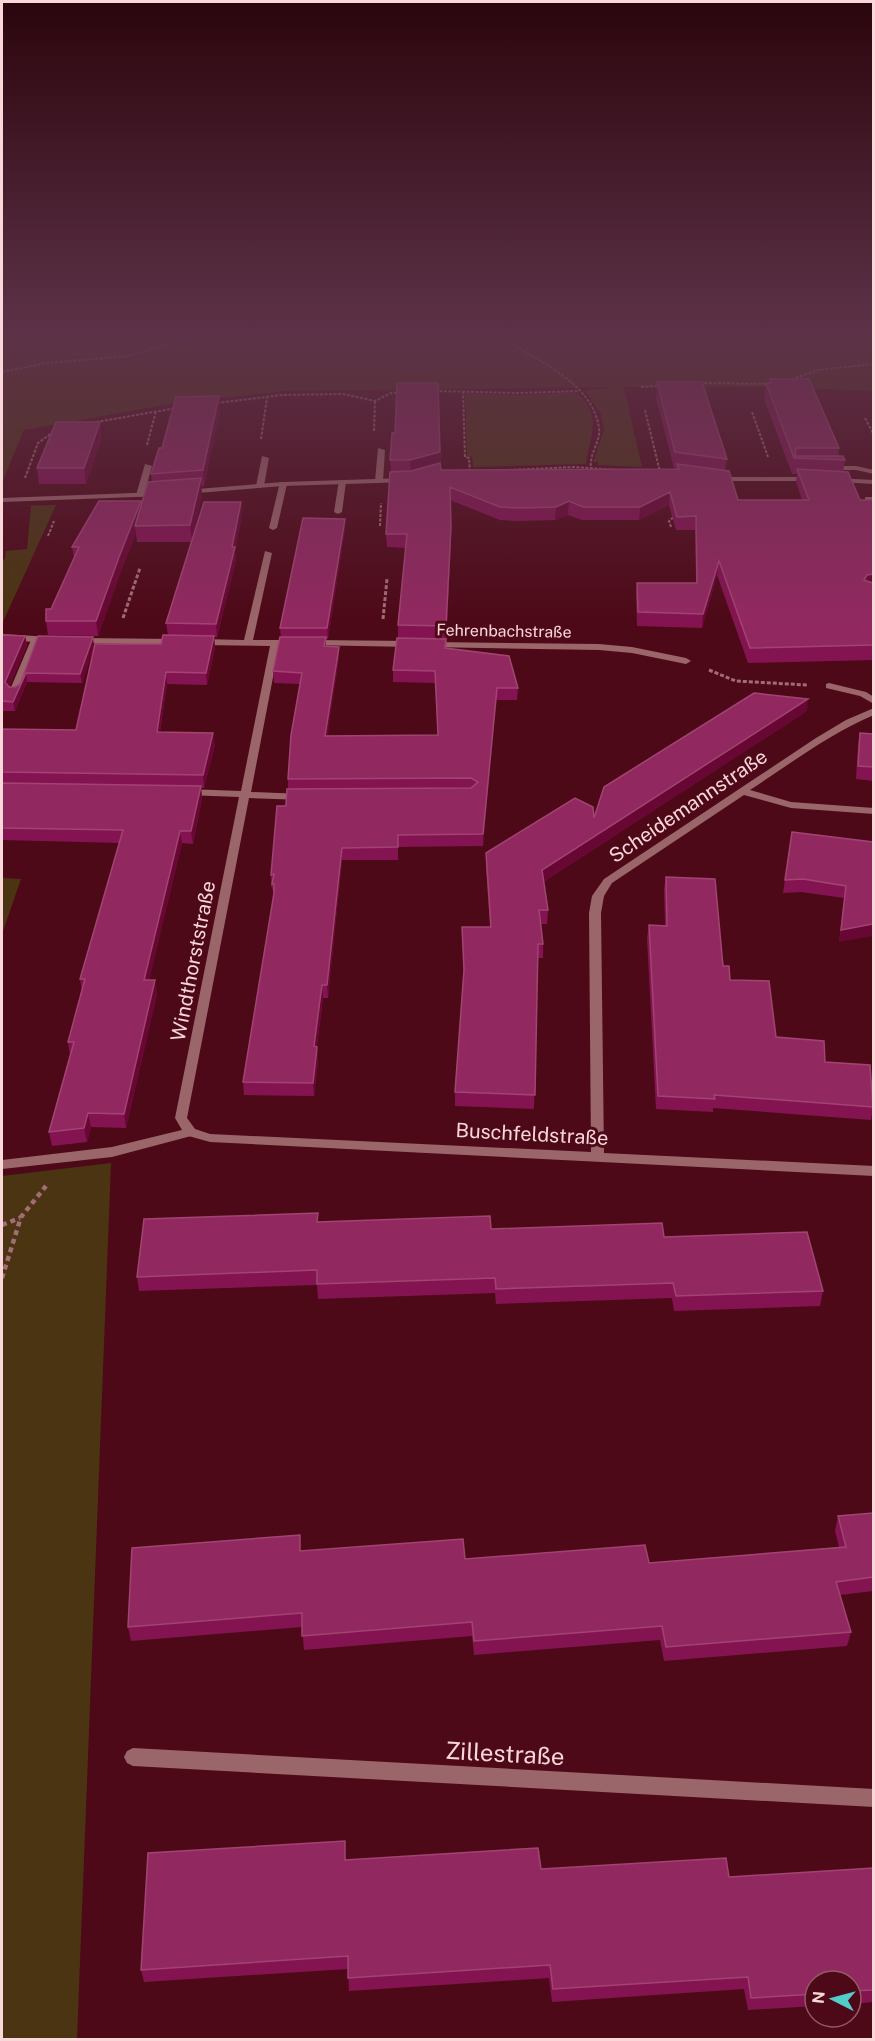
<svg xmlns="http://www.w3.org/2000/svg" width="875" height="2041" font-family="'Public Sans',sans-serif">
  <style>
    .green { fill: #4b3411 }
    .lines { fill: none; stroke-linecap: round; stroke-linejoin: round }
    .path-far2 { stroke: #a26d75; stroke-width: 2; stroke-dasharray: 3 1.5; stroke-linecap: butt }
    .path-far1 { stroke: #a26d75; stroke-width: 3; stroke-dasharray: 4 2; stroke-linecap: butt }
    .path { stroke: #a26d75; stroke-width: 4.5; stroke-dasharray: 5 4; stroke-linecap: butt }
    .service { fill: #9b6669; fill-rule: evenodd }
    .minor { fill: #9b6669; fill-rule: evenodd }
    .wall { fill: #841451 }
    .shaded-wall { fill: #690734 }
    .building { fill: #912960; stroke: #a14472; stroke-width: 1.5 }
    .labels { text-anchor: middle; dominant-baseline: central; stroke-width: 6; stroke-linejoin: round; paint-order: stroke }
    .far-street-label { font-size: 16px; fill: #fad7d8; stroke: #4e0918 }
    .street-label { font-size: 20px; fill: #fad7d8; stroke: #4e0918 }
    .near-street-label { font-size: 24px; fill: #fad7d8; stroke: #4e0918 }
  </style>
  <rect width="100%" height="100%" fill="#4e0918"/>
  <g class="green">
    <path d="M2,333H873V391L779,387H624L642,467L598,465V462H593L604,430L601,414L585,391L616,387L282,391L170,404L24,430L2,482Z"/>
    <path d="M574,392C605,412 589,438 586,464L473,467L472,457L467,456L465,393L524,395Z"/>
    <path d="M56,505L2,624V560L5,559L6,551L27,549L31,506H11Z"/>
    <path d="M2,878L21,879L2,934Z"/>
    <path d="M111,1163L77,2039H2V1176Z"/>
  </g>
  <g class="lines">
    <g class="path-far2">
      <path d="M497,333C531,360 592,379 599,428C601,442 589,453 591,468"/>
      <path d="M869,333L874,336"/>
      <path d="M2,372L46,363L129,356L208,333"/>
      <path d="M787,381L818,370L874,364"/>
      <path d="M700,383L774,384"/>
      <path d="M641,387L660,386"/>
      <path d="M435,391L518,393L579,391"/>
      <path d="M463,391L465,457L469,458L470,472L474,471"/>
      <path d="M217,403L282,395L343,394L375,401L391,393L401,392"/>
      <path d="M645,410L660,472"/>
      <path d="M752,412L768,457"/>
      <path d="M865,418L874,435"/>
      <path d="M96,422L177,408"/>
      <path d="M374,431L375,401"/>
      <path d="M261,439L267,398"/>
      <path d="M147,445L156,411"/>
      <path d="M509,470L574,467L618,470"/>
      <path d="M25,478L38,443L56,430"/>
      <path d="M380,526L381,503"/>
      <path d="M671,527L669,521L675,516"/>
      <path d="M48,536L54,521"/>
    </g>
    <g class="path-far1">
      <path d="M123,618L140,568"/>
      <path d="M383,619L387,579"/>
      <path d="M709,670L736,681L807,685"/>
    </g>
    <g class="path">
      <path d="M2,1225L20,1218"/>
      <path d="M2,1278L21,1217L46,1186"/>
    </g>
    <g class="service">
      <path d="M378,448L385,450L383,481L379,483L375,481Z"/>
      <path d="M262,456L269,458L264,486L260,488L256,486Z"/>
      <path d="M145,464L152,466L144,495L140,497L136,495Z"/>
      <path d="M824,466H856L874,470V474L856,470H824Z"/>
      <path d="M339,480L346,482L342,512L338,514L334,512Z"/>
      <path d="M280,482L287,484L277,528L273,530L269,528Z"/>
      <rect x="865" y="497" width="9" height="4"/>
      <path d="M35,637L39,640L19,692L17,694H11L9,692L31,640Z"/>
      <path d="M829,683L866,692L874,697V704L860,696L826,688V684Z"/>
      <path d="M190,1128L195,1129L196,1132L195,1135L112,1157L2,1169V1160L112,1147Z"/>
    </g>
    <g class="minor">
      <path d="M712,477H812L816,479L812,481H712Z"/>
      <path d="M405,478L409,480L408,482L283,486L185,494L181,492L185,490L283,482Z"/>
      <path d="M835,478L874,480V484L838,482L834,480Z"/>
      <path d="M159,492H162V496L2,502V498Z"/>
      <path d="M265,551L272,553L253,640H282L287,643L279,646L251,792L303,794L308,797L303,800L249,798L187,1118L195,1129L210,1134L591,1152L589,913L592,896L604,879L816,738L846,720L874,708V715C829,734 790,764 750,790L791,802L874,808V814L791,808L744,795L612,883L604,896L601,913L604,1153L874,1166V1176L210,1142L185,1135L175,1118L239,797L186,795L181,792L186,789L241,791L270,646L201,645L196,642L201,639L244,640Z"/>
      <path d="M2,634L51,637L55,640L51,643L2,640Z"/>
      <path d="M78,638L177,639L182,642L177,645L75,643V639Z"/>
      <path d="M312,640L411,641L416,644L411,647L309,645V641Z"/>
      <path d="M432,642L599,644L632,647L686,658L691,661L686,664L632,653L599,650L429,647L427,645Z"/>
      <path d="M133,1748L874,1789V1807L133,1766L127,1763L124,1757L127,1751Z"/>
    </g>
  </g>
  <g class="wall">
    <path d="M770,379L839,448L838,456L845,460L843,472L860,500H873V660L748,663L717,575L702,628L637,626L636,596L637,583H696L695,530H676L669,505L639,520H582L568,515L555,520L518,521L500,520L450,500L451,541L446,648L518,688L517,700H496L483,846L398,847V860H342L328,998H323L317,1046L318,1060L314,1096L244,1095L243,1082L274,896L272,887H271V875L288,789V779L300,684L274,683L273,671L281,637L280,628L345,529L328,639H326V646L339,658L327,736L438,735L435,683L393,682V670L398,638V625L406,548L387,547L386,534L391,472L390,460L395,433L438,383L441,470L677,469L674,468L656,398L657,382L727,459L725,470L738,500H802L796,482L797,474H792L764,399L766,383H770Z"/>
    <path d="M220,411L204,486H201L202,495L193,537L241,502L242,514L235,552L236,560L217,637H214L215,648L207,685L167,684L160,732L215,745L204,788H201L202,799L193,844L182,843L149,980L157,994L126,1128L91,1127L87,1142L52,1146L49,1132L70,1055L68,1042L82,991L80,979L120,843L2,840V729L76,730L161,644L168,635L166,623L191,542H137L136,533L121,571L98,636L48,635L46,621L74,558L72,547L142,504L152,482L151,474L162,448Z"/>
    <path d="M100,422L102,437L86,484H39L37,468Z"/>
    <path d="M2,635L25,636L27,645L9,687H15L20,684L38,636L94,646L82,683L27,682L15,711H2Z"/>
    <path d="M807,711L543,882L548,910L547,924H541L543,944V958H538L534,1109L455,1106V1092L464,976L462,927H490L486,867V853L594,818Z"/>
    <path d="M860,733L873,734V781L856,779L858,745Z"/>
    <path d="M792,832L873,842L839,942L844,898L801,892L783,893Z"/>
    <path d="M666,877L723,966L730,980L776,1037L825,1062L873,1104V1109L871,1120L713,1108V1112L656,1109L647,938L649,925L665,926L664,889Z"/>
    <path d="M318,1222L491,1229L664,1237L823,1291L820,1306L674,1311L672,1298L496,1304L495,1293L318,1299L317,1285L139,1291L137,1277Z"/>
    <path d="M873,1513V1591L840,1595L851,1632L847,1646L664,1661L660,1640L474,1655L472,1636L304,1650L302,1627L131,1641L128,1627L465,1559L649,1563L839,1547L835,1531L838,1516Z"/>
    <path d="M873,1868V2002L851,2004V1981H815V2006L748,2010L744,1989L552,2002L549,1978L349,1991L348,1969L144,1982L141,1970L541,1869L729,1877Z"/>
  </g>
  <g class="shaded-wall">
    <path d="M219,396L220,411L204,486L203,470Z"/>
    <path d="M100,422L102,437L86,484L84,468Z"/>
    <path d="M440,452V468L411,476L410,460Z"/>
    <path d="M201,478L202,495L192,542L190,525Z"/>
    <path d="M670,492L669,505L639,520L640,507Z"/>
    <path d="M141,501L143,515L135,526L136,533L121,571L98,636L96,621L119,557Z"/>
    <path d="M569,501L568,515L555,520L556,507Z"/>
    <path d="M241,502L242,514L235,552L236,560L217,637L216,624Z"/>
    <path d="M345,519V529L328,639L327,628Z"/>
    <path d="M451,527V541L446,640V626Z"/>
    <path d="M719,561L717,575L702,628L703,614Z"/>
    <path d="M873,574V588L864,580L867,575Z"/>
    <path d="M25,636L27,645L7,691L5,682Z"/>
    <path d="M214,636L215,648L207,685L206,673Z"/>
    <path d="M93,637L94,646L82,683L80,674Z"/>
    <path d="M339,647V658L326,748L325,736Z"/>
    <path d="M166,672L167,684L158,744L157,732Z"/>
    <path d="M26,673L27,682L15,711L13,702Z"/>
    <path d="M497,688L496,700L483,846V834Z"/>
    <path d="M808,699L807,711L541,883L542,870Z"/>
    <path d="M213,733L215,745L204,788L203,775Z"/>
    <path d="M201,786L202,799L193,844L191,831Z"/>
    <path d="M180,831L182,843L146,994L144,980Z"/>
    <path d="M342,848V860L328,998L327,985Z"/>
    <path d="M873,924V936L839,942L841,930Z"/>
    <path d="M155,980L157,994L126,1128L124,1114Z"/>
    <path d="M322,985L323,998L315,1059L314,1046Z"/>
    <path d="M317,1047L318,1060L314,1096L313,1083Z"/>
    <path d="M88,1113L91,1127L87,1142L84,1128Z"/>
  </g>
  <g class="building">
    <path d="M770,379H809L839,448H796L795,456H843L845,460L794,458L766,383H772Z"/>
    <path d="M657,382H702L727,459L675,452Z"/>
    <path d="M397,383H438L440,452L410,460H390L392,433H395Z"/>
    <path d="M219,396L203,470L151,474L159,448H162L176,397Z"/>
    <path d="M56,422H100L84,468H37Z"/>
    <path d="M440,463L441,470H449L679,469L677,464L729,471L738,500H809L797,469L848,472L860,500H873V574L867,575L864,580L873,583V645L750,648L719,561L703,614L638,612L637,583H697L696,516L677,517L670,492L640,507H583L569,501L556,507L519,508L500,507L450,487L451,527L446,626L398,625L407,534H386L390,472L411,471Z"/>
    <path d="M201,478L190,525L135,526L148,482Z"/>
    <path d="M99,501H141L119,557L96,621H46V609H51L79,547H72Z"/>
    <path d="M204,502H241L232,547H235L216,624L166,623Z"/>
    <path d="M303,518L345,519L327,628H280Z"/>
    <path d="M2,635L25,636L5,682L9,687H15L20,684L38,636L93,637L80,674L26,673L13,702L2,701Z"/>
    <path d="M163,635L214,636L206,673L166,672L157,732L213,733L203,775L2,772V729L76,730L95,644H161Z"/>
    <path d="M280,637H326L324,646L339,647L325,736L438,735L435,671L393,670L397,638L446,639L445,648L509,656L518,688H497L483,834L398,835V847L342,848L327,985H322L314,1046L317,1047L313,1083L243,1082L274,893V884H272L274,874L271,875L277,806H286L287,789L471,788L478,782L471,778L288,779L291,735L302,673L273,671Z"/>
    <path d="M754,693L808,699L542,870L548,910H539L543,944H538L535,1095L455,1092L464,970L462,927H491L486,853L575,798L593,807L594,818L604,787Z"/>
    <path d="M860,733L873,734V767L858,766Z"/>
    <path d="M2,783L201,786L191,831H180L144,980H155L124,1114L88,1113L84,1128L49,1132L74,1042H68L85,979H80L123,830L2,828Z"/>
    <path d="M792,832L873,842V924L841,930L846,886L803,879L785,880Z"/>
    <path d="M666,877L715,879L723,966H729L730,980L769,981L776,1037L824,1041L825,1062L870,1065L873,1107L714,1095L715,1099L658,1096L649,925L667,926Z"/>
    <path d="M318,1213L317,1222L490,1216L491,1229L662,1223L664,1237L807,1232L823,1291L676,1296L673,1283L496,1289L495,1278L317,1284V1270L137,1277L144,1219Z"/>
    <path d="M873,1513V1577L836,1582L851,1632L666,1647L662,1626L474,1641L472,1622L302,1636V1613L128,1627L132,1548L300,1535V1551L463,1539L465,1559L645,1545L649,1563L846,1547L838,1516Z"/>
    <path d="M345,1841V1860L538,1848L541,1869L726,1858L729,1877L873,1868V1990L851,1991V1981H815V1994L751,1998L748,1977L553,1989L550,1965L348,1978V1956L141,1970L148,1853Z"/>
  </g>
  <linearGradient id="sky" x2="0" y2="1"><stop stop-color="#2b050d"/><stop offset="0.54" stop-color="#5d3248"/><stop offset="1" stop-color="#5d3248" stop-opacity="0"/></linearGradient>
  <rect width="875" height="618" fill="url(#sky)"/>
  <g class="labels">
    <g class="far-street-label">
      <text transform="translate(504 631) rotate(1)">Fehrenbachstraße</text>
    </g>
    <g class="street-label">
      <text transform="translate(688 806) rotate(-34)">Scheidemannstraße</text>
      <text transform="translate(193 961) rotate(-79)">Windthorststraße</text>
      <text transform="translate(532 1134) rotate(3)">Buschfeldstraße</text>
    </g>
    <g class="near-street-label">
      <text transform="translate(505 1753) rotate(3)">Zillestraße</text>
    </g>
  </g>
  <rect width="875" height="2041" fill="none" stroke="#fad7d8" stroke-width="6"/>
  <g transform="translate(833 1999) rotate(276)"><circle r="28" fill="#4e0918" stroke="#935b65" stroke-width="1.5"/>
  <path d="M0-4.5L10 22L0 15L-10 22Z" fill="#52cdcc"/>
  <text y="-9" font-size="16" font-weight="bold" text-anchor="middle" fill="#fad7d8">N</text>
  </g>
</svg>
